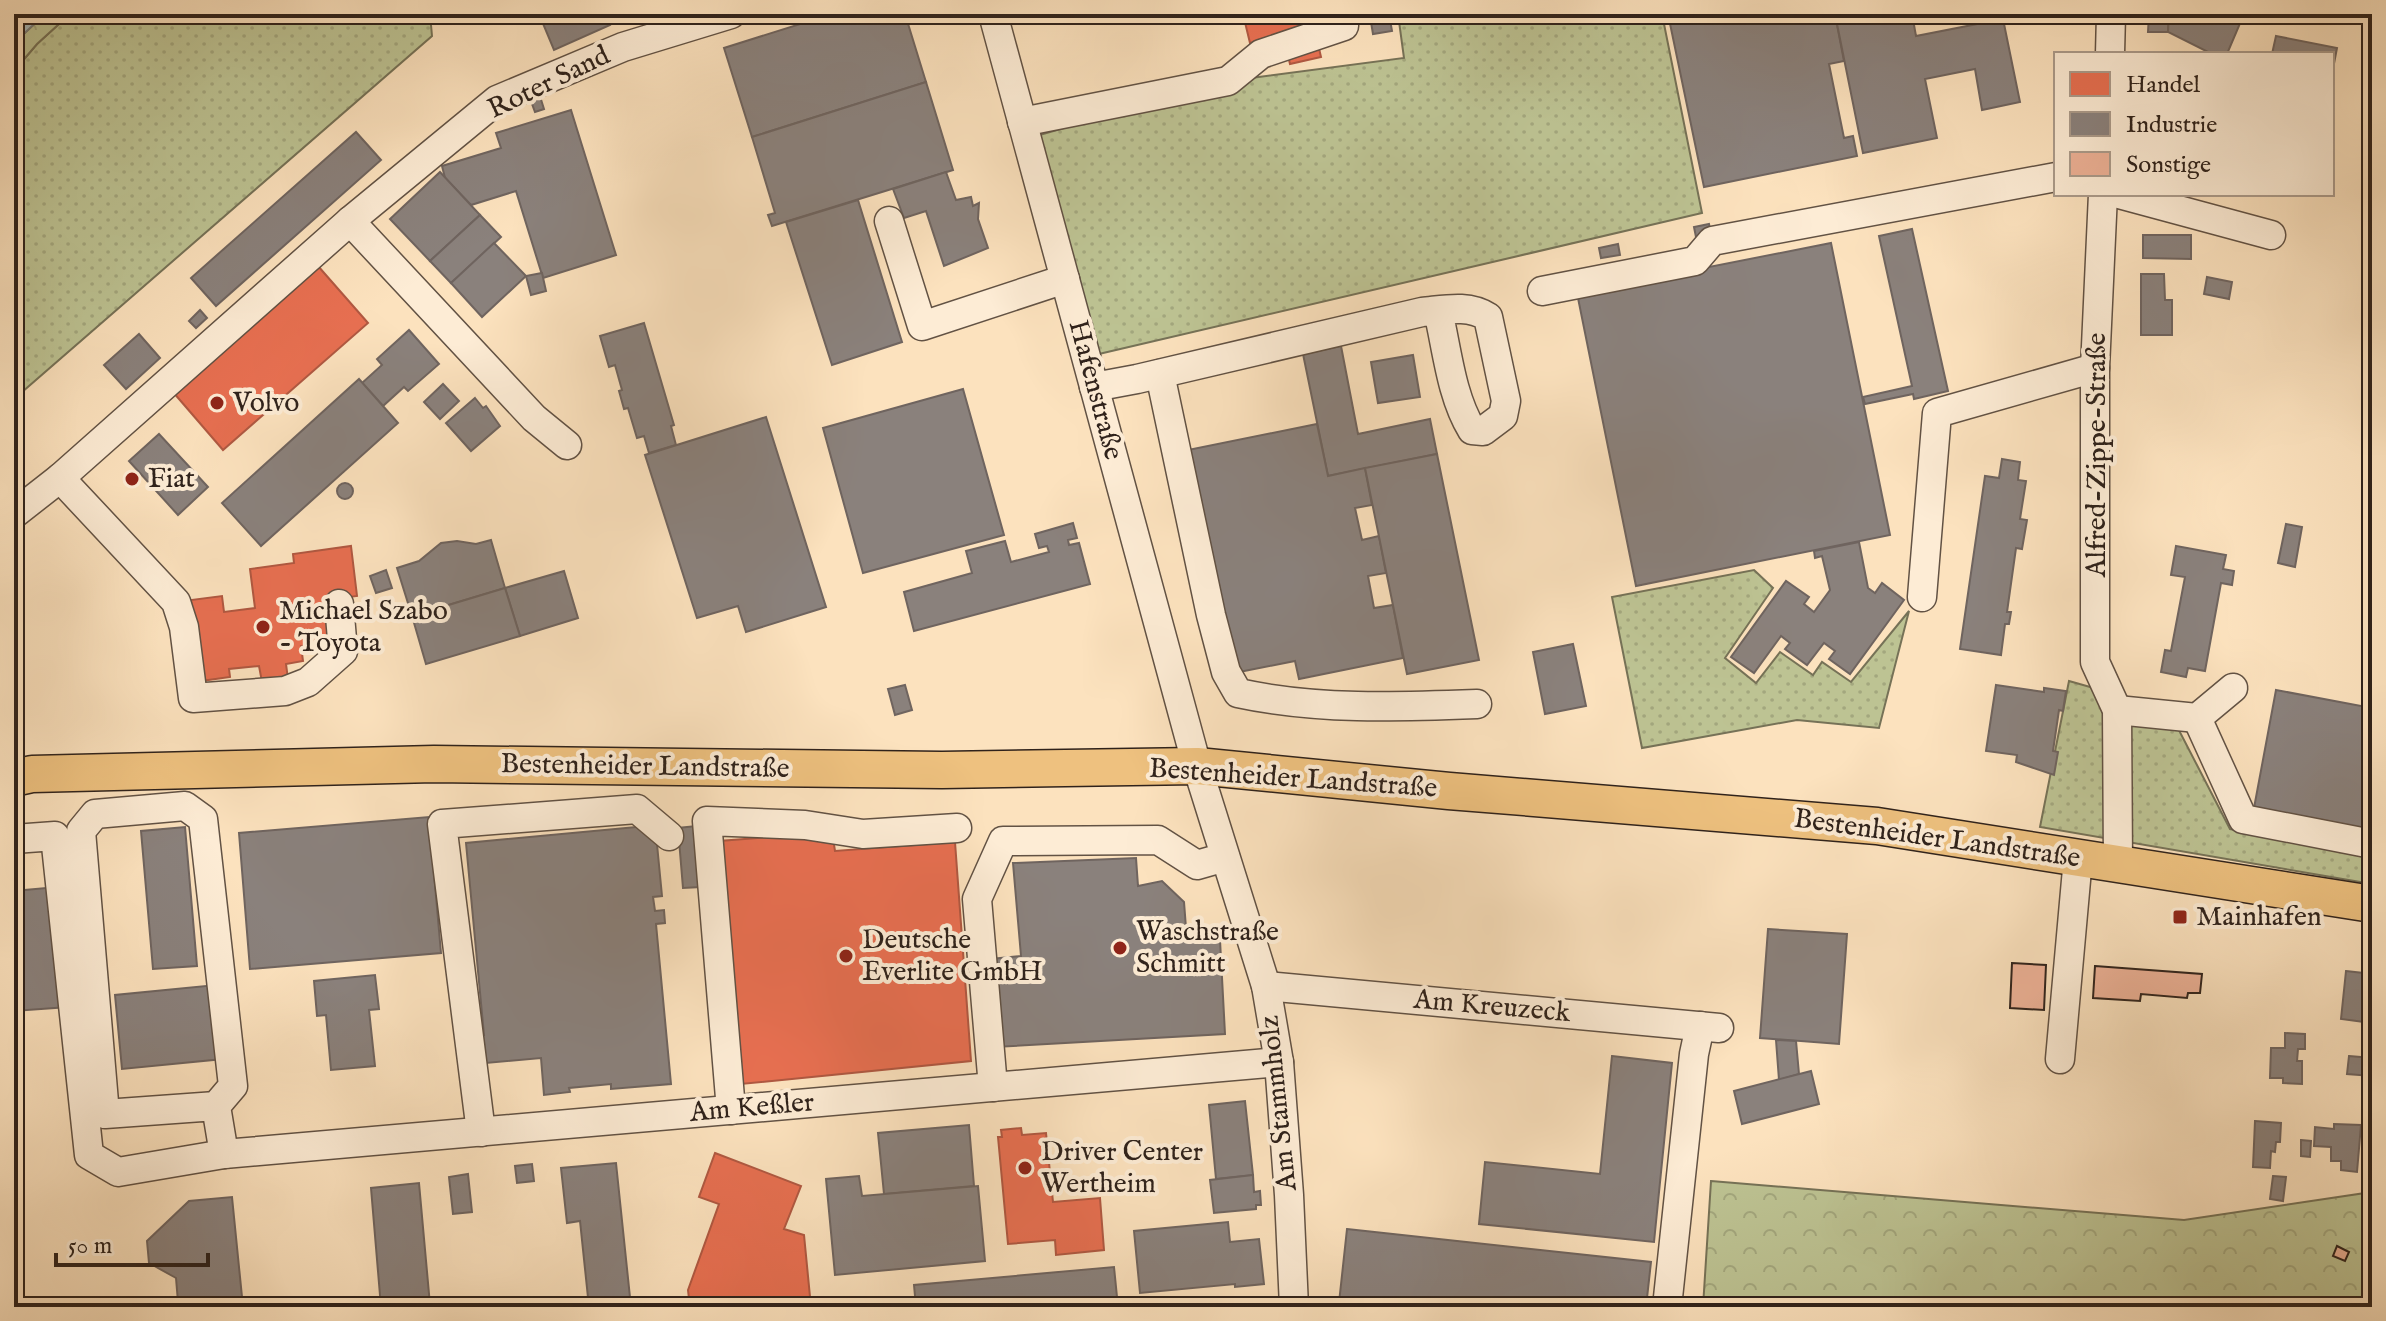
<svg xmlns="http://www.w3.org/2000/svg" width="2386" height="1321" font-family="'IM FELL English',serif">
  <style>
    .grass { fill: url(#grass-dots); stroke: #767257; stroke-width: 2 }
    .forest { fill: url(#forest-crowns); stroke: #767257; stroke-width: 2 }
    .water { fill: url(#water-waves); stroke: #767d7c; stroke-width: 2 }
    .shops { fill: #e76f51; stroke: #b05841; stroke-width: 2 }
    .industry { fill: #8a817c; stroke: #6f645f; stroke-width: 2 }
    .building { fill: #edb196; stroke: #2f221b; stroke-width: 2 }
    .lines { fill: none; stroke-linecap: round; stroke-linejoin: round }
    .minor-casing { stroke: #625244; stroke-width: 31 }
    .major-casing { stroke: #2f221b; stroke-width: 39 }
    .minor { stroke: #fdecd5; stroke-width: 28 }
    .major { stroke: #eec17f; stroke-width: 36 }
    .poi-dot { fill: #8f2418; stroke: #fdecd5; stroke-width: 3 }
    .labels { text-anchor: middle; dominant-baseline: central; stroke-width: 8; stroke-linejoin: round; paint-order: stroke }
    .street-label { font-size: 28px; fill: #2f221b; stroke: #fdecd5 }
    .poi-label { font-size: 28px; fill: #2f221b; stroke: #fdecd5; text-anchor: start }
  </style>
  <defs>
    <pattern id="grass-dots" width="8" height="8" patternUnits="userSpaceOnUse" patternTransform="scale(2)"><rect width="8" height="8" fill="#bdc393"/><path d="M2 2h.1M6 6h.1" fill="none" stroke="#a3a77e" stroke-width="1.8" stroke-linecap="round"/></pattern>
    <pattern id="forest-crowns" width="20" height="18" patternUnits="userSpaceOnUse" patternTransform="scale(2)"><rect width="20" height="18" fill="#bdc393"/><path d="M2 6a3 3 0 1 1 6 0M12 15a3 3 0 1 1 6 0" fill="none" stroke="#a3a77e"/></pattern>
    <pattern id="water-waves" width="16" height="10" patternUnits="userSpaceOnUse" patternTransform="scale(2)"><rect width="16" height="10" fill="#a6babd"/><path d="M0 5q4-4 8 0t8 0" fill="none" stroke="#889799"/></pattern>
  </defs>
  <rect width="100%" height="100%" fill="#fce2be"/>
  <filter id="stains"><feTurbulence type="fractalNoise" baseFrequency=".0025" numOctaves="4"/><feColorMatrix values="0 0 0 0 .2 0 0 0 0 .09 0 0 0 0 .02 0 0 0 .5 -.17"/></filter>
  <radialGradient id="worn" r=".72"><stop offset=".6" stop-color="#630" stop-opacity="0"/><stop offset="1" stop-color="#630" stop-opacity=".3"/></radialGradient>
  <g class="grass">
    <path d="M70,14H430L432,36L14,399V71L37,44Z"/>
    <path d="M1398,14H1662L1702,213L1086,357L1036,136L1228,81L1404,58Z"/>
    <path d="M1754,570L1773,588L1725,658L1756,683L1780,652L1813,675L1822,662L1851,682L1909,611L1879,728L1797,720L1642,748L1612,597Z"/>
    <path d="M2069,681L2168,709L2230,829L2372,854V884L2040,827Z"/>
  </g>
  <g class="forest">
    <path d="M45,14H70L37,44L14,71V43Z"/>
    <path d="M1711,1181L2184,1220L2372,1192V1307H1703Z"/>
  </g>
  <path class="water" d="M14,14H45L14,43Z"/>
  <g class="shops">
    <path d="M1243,14H1311L1321,57L1290,64L1283,35L1250,43Z"/>
    <path d="M318,266L368,323L223,450L173,392Z"/>
    <path d="M351,546L357,596L327,600L333,642L301,646L303,661L286,664L288,679L262,682L259,666L229,669L230,677L201,681L191,600L222,596L224,612L255,608L250,569L294,563L293,554Z"/>
    <path d="M832,832L835,851L955,842L971,1061L741,1084L719,841Z"/>
    <path d="M1021,1128L1022,1135L1046,1133L1053,1202L1100,1198L1104,1250L1056,1255L1055,1240L1008,1244L998,1137H1002L1001,1130Z"/>
    <path d="M715,1153L801,1186L784,1229L804,1235L811,1307H690L688,1290L719,1204L699,1197Z"/>
  </g>
  <g class="industry">
    <path d="M539,14H605L610,25L554,50Z"/>
    <path d="M832,14H905L926,82L752,137L724,48Z"/>
    <path d="M1389,14L1392,31L1373,34L1370,16Z"/>
    <path d="M1668,14H1835L1844,61L1829,64L1844,138L1853,136L1857,156L1704,187Z"/>
    <path d="M1835,14H1912L1916,36L2003,19L2020,102L1982,110L1975,69L1925,79L1937,138L1863,153Z"/>
    <path d="M2149,14H2169L2168,32H2148Z"/>
    <path d="M2169,14H2244L2227,54H2212L2168,32Z"/>
    <path d="M2276,36L2337,48L2332,74V54H2272Z"/>
    <path d="M926,82L953,170L772,226L768,215L775,213L752,137Z"/>
    <path d="M539,93L544,109L535,112L529,96Z"/>
    <path d="M571,110L616,255L543,278L516,191L471,205L445,178L442,166L501,148L496,133Z"/>
    <path d="M356,132L381,160L216,306L191,278Z"/>
    <path d="M440,172L480,215L430,261L390,219Z"/>
    <path d="M946,172L956,200L971,197L973,206L979,203L978,219L988,248L944,266L926,211L904,218L893,189Z"/>
    <path d="M858,200L902,342L832,365L786,222Z"/>
    <path d="M480,215L501,237L451,283L430,261Z"/>
    <path d="M1709,224L1711,234L1696,237L1694,227Z"/>
    <path d="M1912,229L1948,391L1914,399L1913,394L1865,404L1863,397L1912,386L1879,236Z"/>
    <path d="M2143,235H2191V259L2143,258Z"/>
    <path d="M494,243L526,276L482,317L451,283Z"/>
    <path d="M1831,243L1890,535L1636,586L1577,293Z"/>
    <path d="M1618,244L1620,255L1601,258L1599,248Z"/>
    <path d="M542,273L546,291L531,295L526,276Z"/>
    <path d="M2141,274H2164L2165,300H2172V335H2141Z"/>
    <path d="M2207,277L2232,282L2229,299L2204,294Z"/>
    <path d="M200,310L207,318L196,328L189,321Z"/>
    <path d="M644,323L674,425L671,426L676,445L649,453L644,436L637,438L628,408L624,409L619,391L622,390L615,365L609,367L600,336Z"/>
    <path d="M409,330L439,364L408,391L404,387L383,406L362,383L382,365L377,359Z"/>
    <path d="M139,334L160,358L126,389L104,365Z"/>
    <path d="M1341,346L1358,434L1430,419L1437,454L1328,476L1303,354Z"/>
    <path d="M1413,355L1420,397L1378,403L1371,362Z"/>
    <path d="M359,379L398,423L261,546L222,503Z"/>
    <path d="M443,384L459,401L440,419L424,402Z"/>
    <path d="M963,389L1004,535L863,573L823,428Z"/>
    <path d="M475,398L483,408L486,406L500,426L471,451L446,423Z"/>
    <path d="M766,417L826,607L746,632L738,606L697,618L645,455Z"/>
    <path d="M1317,424L1328,476L1365,468L1372,505L1355,508L1362,540L1379,536L1386,573L1368,576L1374,608L1393,605L1403,658L1299,679L1295,661L1234,673L1188,450Z"/>
    <path d="M159,434L208,487L178,515L129,461Z"/>
    <path d="M1437,454L1479,660L1407,674L1365,468Z"/>
    <path d="M2002,459L2020,462L2018,480L2026,481L2020,519L2027,520L2022,549L2016,548L2007,612H2011L2009,624H2005L2001,655L1960,649L1985,476L1999,478Z"/>
    <circle cx="345" cy="491" r="8"/>
    <path d="M1073,523L1077,538L1068,540L1069,545L1079,543L1090,584L914,631L904,592L972,573L966,551L1005,541L1011,562L1049,552L1047,546L1039,548L1035,534Z"/>
    <path d="M2286,524L2302,527L2295,567L2278,563Z"/>
    <path d="M491,540L505,588L412,616L397,568L419,561L441,543L457,541L476,544Z"/>
    <path d="M1859,542L1868,588L1875,593L1882,583L1904,600L1850,674L1829,659L1835,651L1824,643L1807,665L1785,649L1790,643L1781,636L1754,673L1731,657L1786,581L1809,597L1804,604L1814,612L1830,590L1822,556L1815,558L1814,551Z"/>
    <path d="M2176,546L2226,555L2223,569L2234,571L2232,585L2221,583L2205,671L2188,668L2186,677L2161,672L2165,650L2171,651L2185,577L2171,575Z"/>
    <path d="M386,570L392,588L376,593L370,576Z"/>
    <path d="M564,571L578,618L520,636L505,588Z"/>
    <path d="M505,588L520,636L426,664L412,616Z"/>
    <path d="M1573,644L1586,706L1545,714L1533,652Z"/>
    <path d="M905,685L912,710L895,715L888,689Z"/>
    <path d="M1996,685L2044,692V688L2066,691L2063,711L2059,710L2053,751L2058,752L2054,775L2016,762L2017,755L1986,751Z"/>
    <path d="M14,687L23,698L14,705Z"/>
    <path d="M2276,690L2372,708V830L2254,808Z"/>
    <path d="M429,817L441,953L250,969L239,833Z"/>
    <path d="M647,826L656,834L662,896L653,897L655,911L664,910L665,923L656,924L671,1084L611,1089V1084L569,1088L570,1092L544,1095L541,1058L486,1063L484,1044L479,1045L478,1035H484L466,843Z"/>
    <path d="M696,826L701,887L683,888L678,828Z"/>
    <path d="M185,827L197,966L153,969L141,831Z"/>
    <path d="M1136,858L1138,886L1162,881L1184,902L1187,941L1220,940L1225,1034L995,1047L991,959L1021,956L1013,863Z"/>
    <path d="M57,887L68,1007L14,1011V891Z"/>
    <path d="M1768,929L1847,934L1839,1044L1760,1038Z"/>
    <path d="M2346,971L2372,974V1023L2341,1019Z"/>
    <path d="M375,975L379,1009L369,1010L375,1066L331,1070L326,1015L317,1016L314,981Z"/>
    <path d="M216,985L223,1059L122,1069L115,995Z"/>
    <path d="M2285,1033L2305,1034V1049H2298L2297,1061H2302V1084L2283,1083V1078H2270L2271,1048H2285Z"/>
    <path d="M1776,1040L1796,1041L1799,1074L1779,1080Z"/>
    <path d="M1612,1056L1672,1063L1654,1242L1479,1224L1485,1162L1600,1174Z"/>
    <path d="M2349,1056L2372,1058V1076L2347,1074Z"/>
    <path d="M1811,1071L1819,1104L1742,1124L1734,1091Z"/>
    <path d="M1245,1101L1253,1175L1216,1179L1209,1105Z"/>
    <path d="M2255,1121L2281,1123L2280,1142H2276L2275,1152L2271,1151L2270,1168L2253,1167Z"/>
    <path d="M2334,1124L2361,1125L2357,1172L2341,1170V1161H2331V1147L2314,1146L2315,1127L2334,1129Z"/>
    <path d="M969,1125L974,1186L884,1194L878,1133Z"/>
    <path d="M2301,1140L2311,1141L2310,1157L2301,1156Z"/>
    <path d="M616,1163L631,1307H589L580,1221L567,1223L561,1168Z"/>
    <path d="M532,1164L534,1181L517,1183L515,1166Z"/>
    <path d="M468,1174L472,1212L453,1214L449,1177Z"/>
    <path d="M1253,1175L1254,1192L1260,1191L1261,1205H1256V1209L1214,1213L1210,1180Z"/>
    <path d="M859,1176L862,1196L978,1186L985,1261L835,1275L826,1179Z"/>
    <path d="M2273,1176L2286,1177L2283,1201L2270,1199Z"/>
    <path d="M419,1183L430,1305L381,1307L371,1188Z"/>
    <path d="M232,1197L243,1307H183L178,1302L176,1278L149,1263L147,1241L189,1201Z"/>
    <path d="M1228,1222L1230,1242L1259,1239L1264,1284L1235,1287V1284L1140,1293L1134,1231Z"/>
    <path d="M1347,1229L1651,1262L1646,1307H1372L1339,1303Z"/>
    <path d="M1114,1267L1118,1307H916L914,1285Z"/>
    <path d="M1260,1303V1307H1216Z"/>
  </g>
  <g class="building">
    <path d="M2012,963L2046,965L2044,1010L2010,1008Z"/>
    <path d="M2095,966L2202,974L2200,993H2188L2187,998L2141,994L2140,1001L2093,998Z"/>
    <path d="M2337,1246L2349,1252L2345,1261L2333,1256Z"/>
  </g>
  <g class="lines">
    <g class="minor-casing">
      <g id="minor">
        <path d="M993,14L1197,766L1266,986L1279,1062L1289,1195L1294,1307"/>
        <path d="M2110,54L2111,14"/>
        <path d="M1022,122L1228,81L1261,54L1344,26L1343,14"/>
        <path d="M2103,194L2095,368V662L2117,710L2118,864"/>
        <path d="M2119,194L2271,235"/>
        <path d="M350,221L534,418L567,445"/>
        <path d="M889,221L922,326L1065,279"/>
        <path d="M1542,291L1695,261L1712,241L2056,177"/>
        <path d="M1160,374L1211,615L1226,672L1238,693C1317,710 1397,707 1477,704"/>
        <path d="M1094,387L1137,379L1422,312C1444,310 1468,304 1488,317L1506,401L1503,416L1483,431L1472,430C1451,396 1447,349 1438,311"/>
        <path d="M60,478L176,602L184,627L193,698L285,691L308,682L343,651L339,604"/>
        <path d="M14,514L60,478L350,221L497,100L623,47L731,14"/>
        <path d="M1922,597L1937,413L2095,368"/>
        <path d="M2117,710L2197,718L2233,688"/>
        <path d="M2197,718L2243,819L2372,844"/>
        <path d="M14,839L55,836L89,1155L118,1172L224,1154L1279,1062"/>
        <path d="M1266,986L1719,1028"/>
        <path d="M2060,1059L2078,858"/>
        <path d="M993,1087L977,899L1003,841L1158,840L1197,865L1225,857"/>
        <path d="M216,1106L105,1114L81,831L95,814L185,806L203,819L233,1086L216,1106L224,1154"/>
        <path d="M731,1110L707,821L805,825L863,834L957,828"/>
        <path d="M481,1132L442,824L637,809L669,836"/>
        <path d="M1667,1307L1694,1054L1700,1026"/>
      </g>
    </g>
    <g class="major-casing">
      <path id="major" d="M14,778L32,774L434,764L942,770L1197,766L1449,791L1877,826L2372,904"/>
    </g>
    <use href="#minor" class="minor"/>
    <use href="#major" class="major"/>
  </g>
  <g class="poi-dot">
    <circle cx="217" cy="403" r="8"/>
    <circle cx="132" cy="479" r="8"/>
    <circle cx="263" cy="627" r="8"/>
    <rect x="2172" y="909" width="16" height="16" rx="4"/>
    <circle cx="1120" cy="948" r="8"/>
    <circle cx="846" cy="956" r="8"/>
    <circle cx="1025" cy="1168" r="8"/>
  </g>
  <g class="labels">
    <g class="street-label">
      <text transform="translate(549 83) rotate(-26)">Roter Sand</text>
      <text transform="translate(1095 390) rotate(75)">Hafenstraße</text>
      <text transform="translate(2097 455) rotate(-90)">Alfred-Zippe-Straße</text>
      <text transform="translate(645 767) rotate(1)">Bestenheider Landstraße</text>
      <text transform="translate(1293 779) rotate(4)">Bestenheider Landstraße</text>
      <text transform="translate(1937 839) rotate(8)">Bestenheider Landstraße</text>
      <text transform="translate(1492 1007) rotate(5)">Am Kreuzeck</text>
      <text transform="translate(1279 1103) rotate(-96)">Am Stammholz</text>
      <text transform="translate(752 1108) rotate(-5)">Am Keßler</text>
    </g>
    <g class="poi-label">
      <text x="233" y="403">Volvo</text>
      <text x="148" y="479">Fiat</text>
      <text x="279" y="611">Michael Szabo<tspan x="279" dy="32">- Toyota</tspan></text>
      <text x="2196" y="917">Mainhafen</text>
      <text x="1136" y="932">Waschstraße<tspan x="1136" dy="32">Schmitt</tspan></text>
      <text x="862" y="940">Deutsche<tspan x="862" dy="32">Everlite GmbH</tspan></text>
      <text x="1041" y="1152">Driver Center<tspan x="1041" dy="32">Wertheim</tspan></text>
    </g>
  </g>
  <rect width="2386" height="1321" fill="none" stroke="#fce2be" stroke-width="48"/>
  <rect x="16" y="16" width="2354" height="1289" fill="none" stroke="#2f221b" stroke-width="4"/>
  <rect x="24" y="24" width="2338" height="1273" fill="none" stroke="#2f221b" stroke-width="2"/>
  <rect x="2054" y="52" width="280" height="144" fill="#fdecd5" stroke="#ab9b8b" stroke-width="2"/>
  <rect x="2070" y="72" width="40" height="24" fill="#e76f51" stroke="#ab9b8b" stroke-width="2"/>
  <text x="2126" y="92" font-size="24" fill="#2f221b">Handel</text>
  <rect x="2070" y="112" width="40" height="24" fill="#8a817c" stroke="#ab9b8b" stroke-width="2"/>
  <text x="2126" y="132" font-size="24" fill="#2f221b">Industrie</text>
  <rect x="2070" y="152" width="40" height="24" fill="#edb196" stroke="#ab9b8b" stroke-width="2"/>
  <text x="2126" y="172" font-size="24" fill="#2f221b">Sonstige</text>
  <path d="M56 1253v12h152v-12" fill="none" stroke="#2f221b" stroke-width="4"/>
  <text x="68" y="1253" font-size="24" fill="#2f221b" stroke="#fdecd5" stroke-width="6" paint-order="stroke">50 m</text>
  <rect width="100%" height="100%" filter="url(#stains)"/>
  <rect width="100%" height="100%" fill="url(#worn)"/>
</svg>
